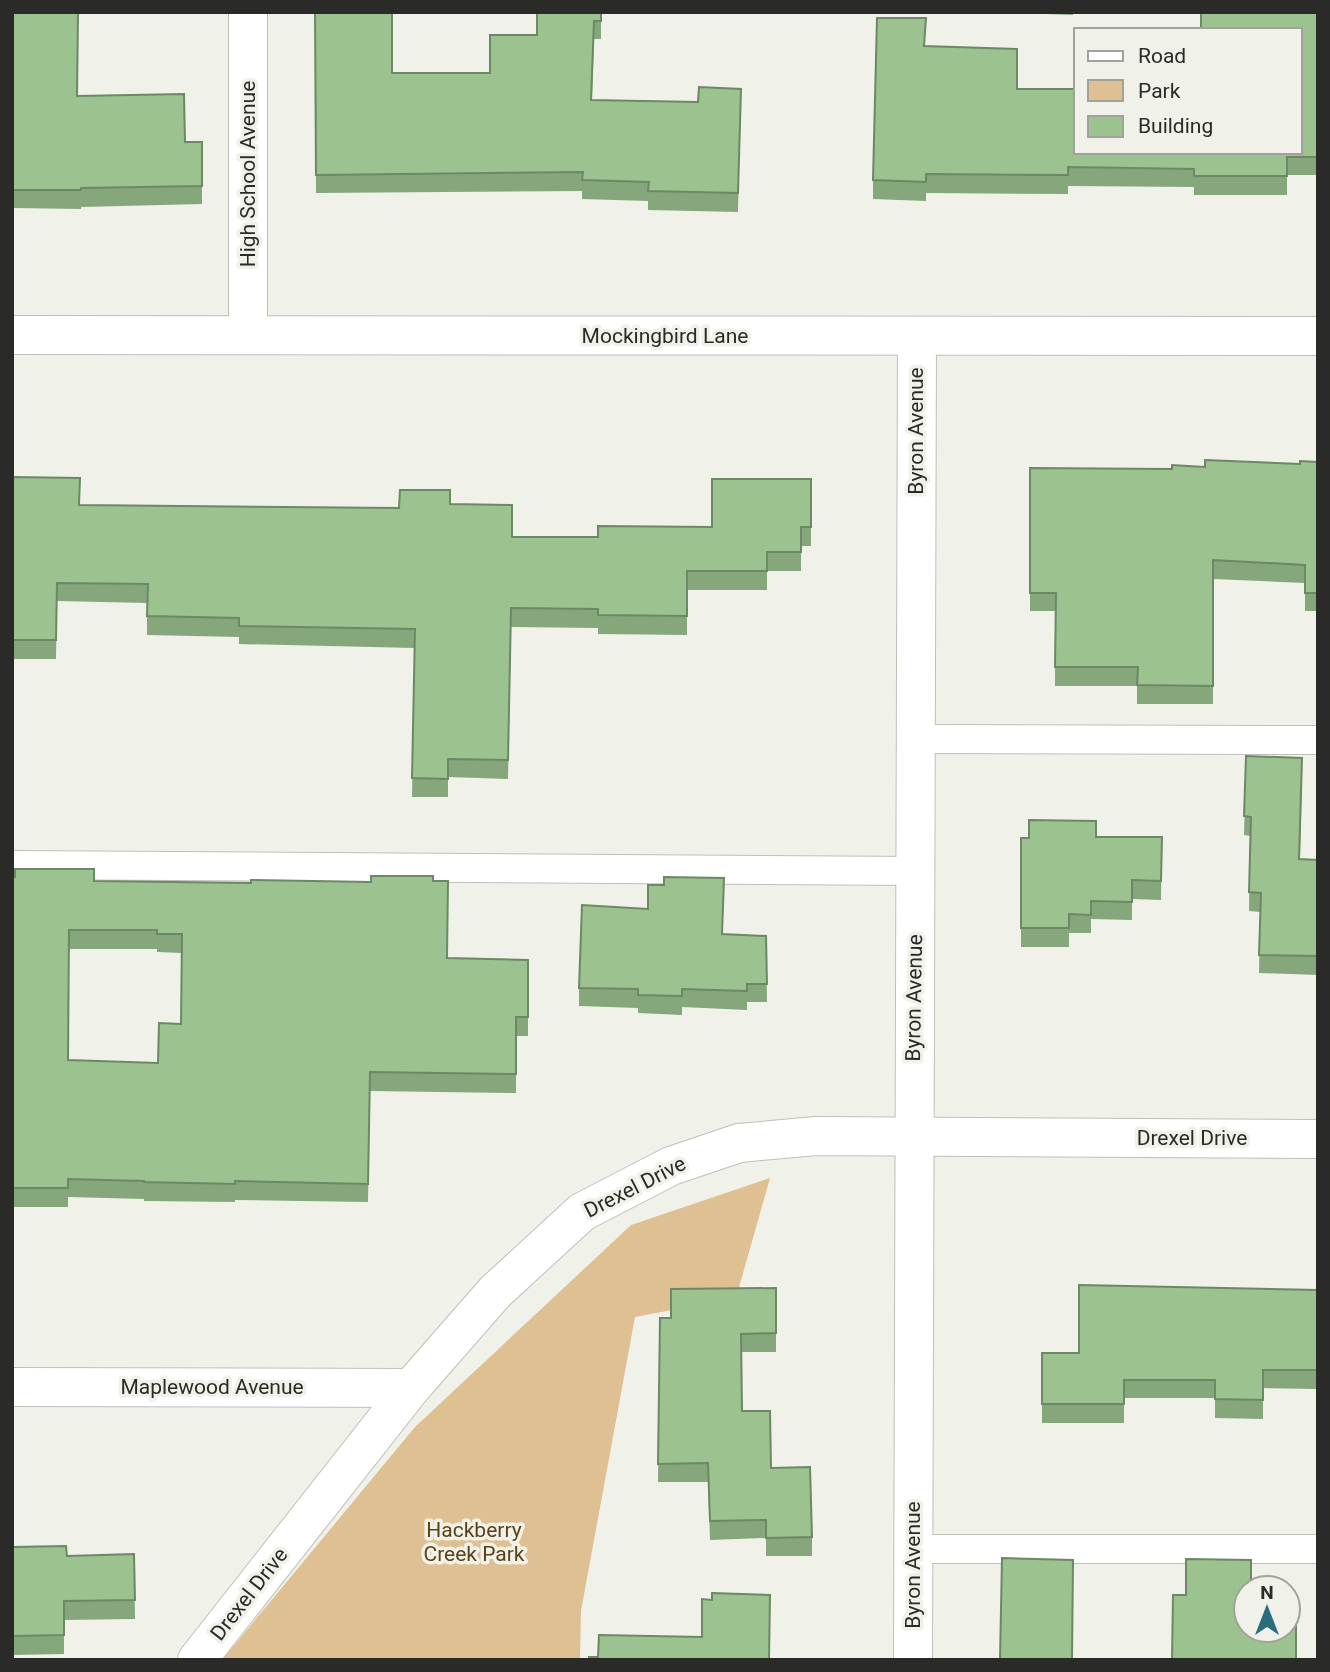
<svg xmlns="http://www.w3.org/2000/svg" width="1330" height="1672" font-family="Roboto,sans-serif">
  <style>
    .green { fill: #dec092 }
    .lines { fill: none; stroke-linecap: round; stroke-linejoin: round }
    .service-casing { stroke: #bec0b8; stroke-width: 30 }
    .minor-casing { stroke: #bec0b8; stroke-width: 40 }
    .secondary-casing { stroke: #bec0b8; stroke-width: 40 }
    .service { stroke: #fff; stroke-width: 28 }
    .minor { stroke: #fff; stroke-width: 38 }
    .secondary { stroke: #fff; stroke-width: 38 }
    .wall { fill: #85a77b; fill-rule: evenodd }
    .building { fill: #9bc28f; stroke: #6c8864; stroke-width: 2; fill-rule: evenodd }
    .labels { text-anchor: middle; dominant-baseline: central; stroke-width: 7; stroke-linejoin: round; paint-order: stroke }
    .street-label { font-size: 21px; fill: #2a2b28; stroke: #f0f2ea }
    .park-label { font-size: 21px; fill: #5b4217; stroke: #f0f2ea }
  </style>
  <rect width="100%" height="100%" fill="#f0f2ea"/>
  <path class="green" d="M770,1178L736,1298L635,1317L581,1611L580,1660H222L415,1427L631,1225Z"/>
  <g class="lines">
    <g class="service-casing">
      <g id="service">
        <path d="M916,739L1318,740"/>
        <path d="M12,865L915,871"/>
        <path d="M914,1549H1318"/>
      </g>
    </g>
    <g class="minor-casing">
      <g id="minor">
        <path d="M248,12V335"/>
        <path d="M12,1387L411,1388"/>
        <path d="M197,1660L411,1388L495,1292L582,1212L671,1166L739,1143L816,1136L1318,1139"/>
        <path d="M913,1660L917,337"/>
      </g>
    </g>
    <g class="secondary-casing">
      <path id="secondary" d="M12,335L1318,336"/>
    </g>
    <use href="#service" class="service"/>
    <use href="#minor" class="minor"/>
    <use href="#secondary" class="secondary"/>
  </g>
  <g class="wall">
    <path d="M12,12L77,96L185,142H202V204L81,207V209L12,208Z"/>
    <path d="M315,12L392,73H490L537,35L601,12V39H594L592,100L698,102L741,89L738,212L648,210V201L582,199V191L316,193Z"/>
    <path d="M1013,12H1073V15L1013,13Z"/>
    <path d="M1318,12V175H1287V195H1194V187L1068,186V194L926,193V201L873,199V180L1017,89L1076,152Z"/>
    <path d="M1318,462V611H1305V583L1213,579V704H1137V686H1055V611H1030V468L1172,469L1300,464Z"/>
    <path d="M12,477L79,505L399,508L450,504L512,537H598L712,527L811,479V546H801V571H767V590H687V635L598,634V628L511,627L508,779L448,777V797H412L415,648L239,644V637L147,635V603L57,601L56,659H12Z"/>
    <path d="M1246,756L1302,776L1300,859L1318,860V975L1259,973L1260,912L1249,911L1250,836L1244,835Z"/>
    <path d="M1096,837H1162L1161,900L1132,899V920L1091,919V933H1069V947H1021V838Z"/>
    <path d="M12,877L94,881L251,883L433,881L448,958L528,960V1036H516V1093L370,1091L368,1202L235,1200V1202L144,1201V1199L68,1197V1207H12ZM69,949H157V952L182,953L181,1024L158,1063L68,1060Z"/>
    <path d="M724,897L722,934L766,936L767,1002H747V1010L682,1007V1015L638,1013V1008L579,1006V988L648,909Z"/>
    <path d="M776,1288V1352H742V1411L771,1468L812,1537V1556H766V1538L710,1540L708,1482H658L660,1318H671Z"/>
    <path d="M1318,1290V1389L1263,1388V1419L1215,1418V1398H1124V1423H1042V1353H1079Z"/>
    <path d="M12,1547L67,1556L134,1554L135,1619L64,1620V1654L12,1655Z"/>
  </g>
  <g class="building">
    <path d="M12,12L78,13L77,96L184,94L185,142H202V186L81,188V190H12Z"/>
    <path d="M315,12H392V73H490V35H537V12H601V21H594L591,100L698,102L699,87L741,89L738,193L648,191L649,182L582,180L583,172L316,175Z"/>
    <path d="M1201,12H1318V157H1287V176H1194V169L1068,167V175L926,174V182L873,180L877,18H926L924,46L1017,49V89H1076V152H1300V30H1201Z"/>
    <path d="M1091,29L1151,30H1091Z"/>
    <path d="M1205,460L1300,464V461L1318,462V593H1305V565L1213,560V686L1137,685L1138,667H1055L1056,593H1030V468L1172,469V465L1205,467Z"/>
    <path d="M12,477L80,478L79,505L399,508L400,490H450V504L512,505V537H598V526L712,527V479H811V527H801V552H767V571H687V616L598,615V609L511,608L508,760L448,759V779L412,778L415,629L239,626V618L147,616L148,584L57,583L56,640H12Z"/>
    <path d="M1246,756L1302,758L1299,859L1318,860V956L1259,955L1261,893L1249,892L1251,817L1244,816Z"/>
    <path d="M1029,820L1096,821V837H1162L1161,881L1132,880V902L1091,901V915L1069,914V928H1021V838H1029Z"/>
    <path d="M15,869H94V881L251,883V880L371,882V876H433V881H448L447,958L528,960V1017H516V1074L370,1072L368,1184L235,1181V1184L144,1182V1181L68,1179V1188H12V877H15ZM69,930H157V934H182L181,1024L159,1023L158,1063L68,1060Z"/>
    <path d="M664,877L724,878L722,934L766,936L767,984H747V991L682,989V996L638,995V989L579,988L582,905L648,909V885H664Z"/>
    <path d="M1079,1285L1318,1290V1370H1263V1400L1215,1399V1380H1124V1404H1042V1353H1079Z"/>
    <path d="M776,1288V1333L741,1334L742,1411H770L771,1468L810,1467L812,1537L766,1538V1520L710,1521L708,1463L658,1464L660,1318H671V1289Z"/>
    <path d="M66,1546L67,1556L134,1554L135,1600L64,1601V1635L12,1636V1547Z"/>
    <path d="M1002,1558L1073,1560L1072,1660H1000Z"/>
    <path d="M1186,1559L1251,1560V1588H1246V1630H1288V1604H1296V1660H1172L1173,1595H1186Z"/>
    <path d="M712,1593L770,1595L769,1660H589V1657H598L599,1635L702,1637V1599L712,1600Z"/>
  </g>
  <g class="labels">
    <g class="street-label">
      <text transform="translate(248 174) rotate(-90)">High School Avenue</text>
      <text x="665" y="336">Mockingbird Lane</text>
      <text transform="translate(916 431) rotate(-90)">Byron Avenue</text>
      <text transform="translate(914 998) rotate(-89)">Byron Avenue</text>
      <text x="1192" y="1138">Drexel Drive</text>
      <text transform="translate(635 1187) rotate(-27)">Drexel Drive</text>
      <text x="212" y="1387">Maplewood Avenue</text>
      <text transform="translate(913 1565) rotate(-90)">Byron Avenue</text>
      <text transform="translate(249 1594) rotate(-52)">Drexel Drive</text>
    </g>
    <g class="park-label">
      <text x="474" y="1530">Hackberry<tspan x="474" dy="24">Creek Park</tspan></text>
    </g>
  </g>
  <rect width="1330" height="1672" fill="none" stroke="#2a2b28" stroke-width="28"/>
  <rect x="1074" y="28" width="228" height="126" fill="#f0f2ea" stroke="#a1a29c" stroke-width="2"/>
  <rect x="1088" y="51" width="35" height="10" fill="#ffffff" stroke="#a1a29c" stroke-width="2"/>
  <text x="1138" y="63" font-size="21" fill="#2a2b28">Road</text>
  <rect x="1088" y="80" width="35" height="21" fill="#dec092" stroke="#a1a29c" stroke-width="2"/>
  <text x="1138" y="98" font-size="21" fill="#2a2b28">Park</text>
  <rect x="1088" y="116" width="35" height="21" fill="#9bc28f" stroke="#a1a29c" stroke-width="2"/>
  <text x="1138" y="133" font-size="21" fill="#2a2b28">Building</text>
  <g transform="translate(1267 1609)"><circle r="33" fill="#f0f2ea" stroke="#a1a29c" stroke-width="2"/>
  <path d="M0-5L12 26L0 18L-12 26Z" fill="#2a6b7e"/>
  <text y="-10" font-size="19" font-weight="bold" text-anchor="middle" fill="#2a2b28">N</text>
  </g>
</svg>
